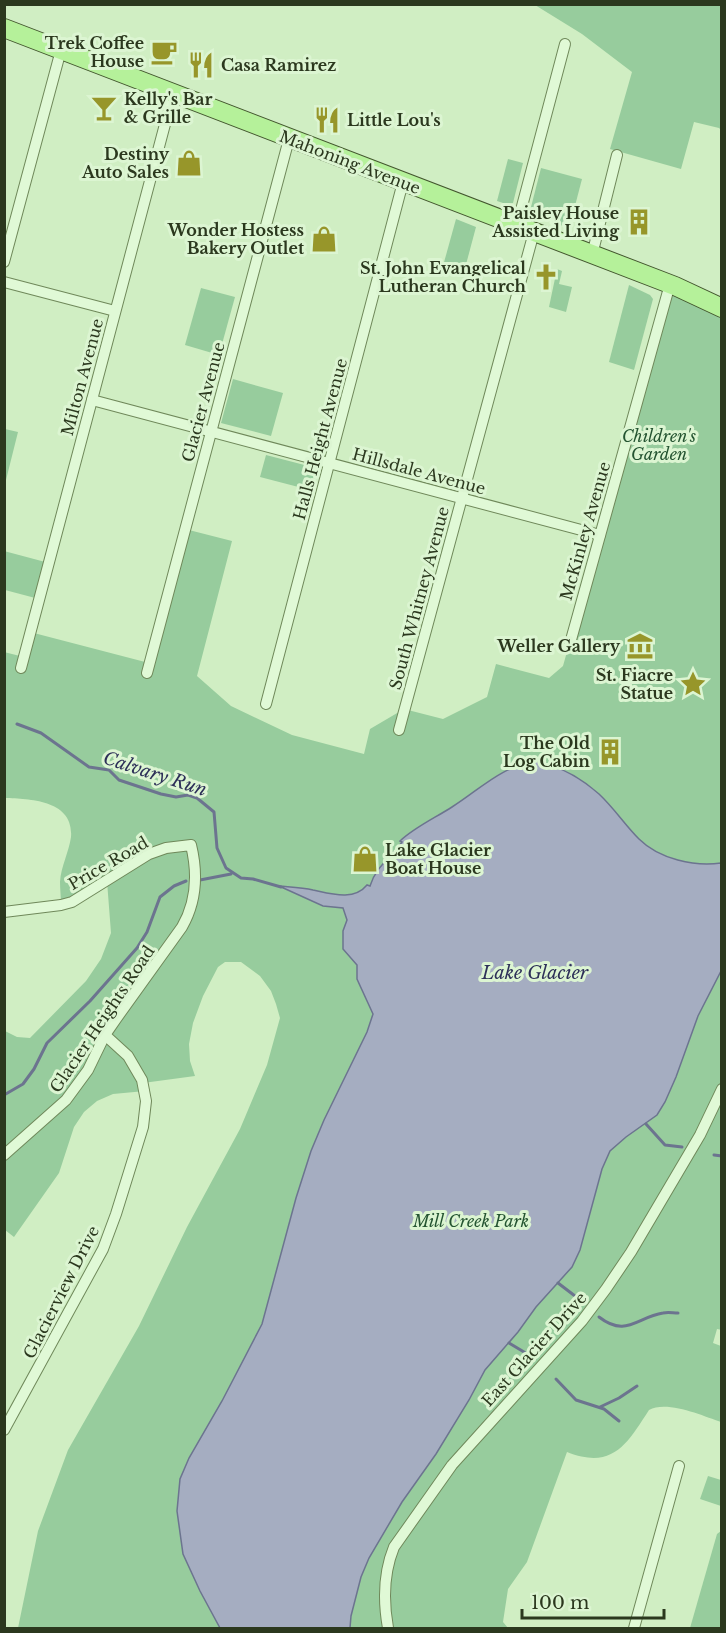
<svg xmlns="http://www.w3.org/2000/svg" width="726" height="1633" font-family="'Libre Baskerville',serif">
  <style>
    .green { fill: #97cc9d }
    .water { fill: #a5adc1; stroke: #6c748f; stroke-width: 1.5 }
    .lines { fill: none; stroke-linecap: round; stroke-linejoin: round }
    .stream { stroke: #6c748f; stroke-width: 3 }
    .minor-casing { stroke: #6f885a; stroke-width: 12 }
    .primary-casing { stroke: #43562e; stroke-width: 20 }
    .minor { stroke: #e0f9d6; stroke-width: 10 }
    .primary { stroke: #b5f19a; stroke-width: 18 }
    .labels { text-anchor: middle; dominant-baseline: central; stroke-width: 6; stroke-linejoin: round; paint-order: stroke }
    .poi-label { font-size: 16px; font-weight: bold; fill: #2b381e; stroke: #dcf5d2; text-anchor: end }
    .street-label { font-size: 16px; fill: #2b381e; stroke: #dcf5d2 }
    .park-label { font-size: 16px; font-style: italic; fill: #245431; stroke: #dcf5d2 }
    .water-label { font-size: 18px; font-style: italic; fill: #2d3058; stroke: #dcf5d2 }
  </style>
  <rect width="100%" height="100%" fill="#d0eec3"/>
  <g class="green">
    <path d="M535,5H721V130L719,128L694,122L681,169L610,149L632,72L582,34Z"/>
    <path d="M508,159L523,163L513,203L509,205L497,201Z"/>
    <path d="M541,168L582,179L570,225L566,227L532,215L530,211Z"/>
    <path d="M456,219L476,227L464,272L443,266Z"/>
    <path d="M557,269L562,271L559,284L572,287L566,312L549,307Z"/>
    <path d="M670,284L721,308L722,1330L717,1329L713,1343L721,1346V1422C703,1416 667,1400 649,1410C627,1444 613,1470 567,1452L527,1562L508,1589L503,1622L508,1628H18L38,1531L68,1450L139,1326L187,1227L240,1129L267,1065L280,1018L276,1004L271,991L260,976L241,962H225L218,967L203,996L193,1023L189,1044L190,1061L195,1076L143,1083L145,1091L113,1094L97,1101L84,1112L74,1127L59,1173L14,1237L5,1230V1031L17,1037L30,1038L86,981L101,959L111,933L107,881L61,905C61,897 60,889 60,882C61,866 69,852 71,837C74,800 30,799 5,798L4,652L24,657L30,632L149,663L185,529L232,541L197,676L231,706L292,735L364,754L370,729L404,709L443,719L487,697L496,664L549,678L563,666Z"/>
    <path d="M629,285L650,295L653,299L634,370L609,362Z"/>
    <path d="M201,288L235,297L219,355L185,345Z"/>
    <path d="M233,379L283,393L271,436L221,423Z"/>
    <path d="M5,429L18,432L5,484L4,429Z"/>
    <path d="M266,455L316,468L310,490L260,477Z"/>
    <path d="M4,551L49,563L39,599L5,590Z"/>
    <path d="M708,1476L721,1480V1506L700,1499Z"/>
    <path d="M721,1531V1628H690L717,1534Z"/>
  </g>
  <path class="water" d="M538,761C561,767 581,778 599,794C614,808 625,825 639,839C659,859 695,867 721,863V971L698,1016L676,1077L665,1102L657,1115L626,1137L610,1151L602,1169L580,1250L572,1267L536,1307L518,1332L485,1370L469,1400L436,1454L402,1502L369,1558L361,1577L351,1616L350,1628H220L200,1591L183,1554L177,1511L180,1479L189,1458L222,1401L262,1324L296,1198L311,1151L324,1120L367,1032L373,1014L357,979V965L343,949V931L347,920L343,908L323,906L279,886C290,887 302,887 313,890C332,894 354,901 367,885L370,886C376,866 391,858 402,842L400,841C415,827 435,818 452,807C482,788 501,766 538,761Z"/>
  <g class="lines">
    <g class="stream">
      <path d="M17,724L41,733L89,767L109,770L119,780L161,794L176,797L188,795L197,798L214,812L217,848L226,868L241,878L253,879L281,887"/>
      <path d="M200,880L231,874"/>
      <path d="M4,1095L23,1084L34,1069L47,1043L90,1001L137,948L147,932L160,897L174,886L186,881"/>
      <path d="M646,1124L665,1145L682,1147"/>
      <path d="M714,1155L722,1156"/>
      <path d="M558,1283L575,1296"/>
      <path d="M599,1317C626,1338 637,1317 663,1313C668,1312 673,1313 678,1313"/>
      <path d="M509,1343L529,1355"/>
      <path d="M556,1379L576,1400L604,1409L619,1421"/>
      <path d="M600,1407L619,1398L637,1386"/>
    </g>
    <g class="minor-casing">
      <g id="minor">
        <path d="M517,225L565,44"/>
        <path d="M592,255L617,155"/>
        <path d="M4,262L61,50"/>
        <path d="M4,282L115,311"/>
        <path d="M92,400L600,535"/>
        <path d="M569,647L670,284"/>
        <path d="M21,668L173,94"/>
        <path d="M147,673L289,139"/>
        <path d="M266,704L403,182"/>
        <path d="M399,730L534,232"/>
        <path d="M4,912L61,905L72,902L149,854L166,848L191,845C198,874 197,901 182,927L116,1019L105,1035L88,1070L66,1100L4,1155"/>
        <path d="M4,1430L103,1249L116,1214L143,1127L146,1101L142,1080L128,1056L105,1035"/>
        <path d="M388,1628C383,1600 383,1574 394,1547L452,1465L582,1321L606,1289L631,1252L700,1135L722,1089"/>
        <path d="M634,1628L679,1466"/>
      </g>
    </g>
    <g class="primary-casing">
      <path id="primary" d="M4,28L675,286L722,308"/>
    </g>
    <use href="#minor" class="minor"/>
    <use href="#primary" class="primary"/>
  </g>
  <defs>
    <g id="cafe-bare" transform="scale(2.07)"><path d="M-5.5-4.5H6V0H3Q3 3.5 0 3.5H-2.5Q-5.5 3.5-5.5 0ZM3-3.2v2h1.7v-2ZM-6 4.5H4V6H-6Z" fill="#97962a" stroke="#dcf5d2" stroke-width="2.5" paint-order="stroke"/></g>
    <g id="restaurant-bare" transform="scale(2.07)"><path d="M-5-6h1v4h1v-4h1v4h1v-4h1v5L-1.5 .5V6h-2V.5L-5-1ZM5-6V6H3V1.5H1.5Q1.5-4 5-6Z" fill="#97962a" stroke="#dcf5d2" stroke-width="2.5" paint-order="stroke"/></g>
    <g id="bar-bare" transform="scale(2.07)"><path d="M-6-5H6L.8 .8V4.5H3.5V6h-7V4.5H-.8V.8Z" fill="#97962a" stroke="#dcf5d2" stroke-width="2.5" paint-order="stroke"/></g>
    <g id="shop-bare" transform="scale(2.07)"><path d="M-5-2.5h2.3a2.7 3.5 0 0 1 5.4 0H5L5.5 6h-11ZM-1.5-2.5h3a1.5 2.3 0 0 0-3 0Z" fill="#97962a" stroke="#dcf5d2" stroke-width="2.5" paint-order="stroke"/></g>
    <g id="building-bare" transform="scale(2.07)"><path d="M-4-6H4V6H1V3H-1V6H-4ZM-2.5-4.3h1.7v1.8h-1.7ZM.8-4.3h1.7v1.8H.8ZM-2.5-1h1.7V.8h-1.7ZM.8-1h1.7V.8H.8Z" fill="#97962a" stroke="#dcf5d2" stroke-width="2.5" paint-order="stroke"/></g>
    <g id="church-bare" transform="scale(2.07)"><path d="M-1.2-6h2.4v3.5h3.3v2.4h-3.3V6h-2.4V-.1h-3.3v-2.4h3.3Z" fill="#97962a" stroke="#dcf5d2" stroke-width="2.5" paint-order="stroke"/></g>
    <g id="museum-bare" transform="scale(2.07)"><path d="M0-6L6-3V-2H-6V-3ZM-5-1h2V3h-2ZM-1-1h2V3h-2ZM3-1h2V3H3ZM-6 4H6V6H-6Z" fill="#97962a" stroke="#dcf5d2" stroke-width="2.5" paint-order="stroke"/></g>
    <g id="sight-bare" transform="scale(2.07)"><path d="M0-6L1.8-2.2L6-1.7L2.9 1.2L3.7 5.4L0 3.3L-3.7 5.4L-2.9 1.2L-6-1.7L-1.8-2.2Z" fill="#97962a" stroke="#dcf5d2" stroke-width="2.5" paint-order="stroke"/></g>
  </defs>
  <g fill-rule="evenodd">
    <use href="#cafe-bare" x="164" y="52"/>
    <use href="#restaurant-bare" x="201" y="65"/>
    <use href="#bar-bare" x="104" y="108"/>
    <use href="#restaurant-bare" x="327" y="120"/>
    <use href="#shop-bare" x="189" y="163"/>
    <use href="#building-bare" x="639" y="222"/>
    <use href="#shop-bare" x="324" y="239"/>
    <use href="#church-bare" x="546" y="277"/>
    <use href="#museum-bare" x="640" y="646"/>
    <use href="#sight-bare" x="693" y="684"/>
    <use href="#building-bare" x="610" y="752"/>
    <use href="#shop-bare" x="365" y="859"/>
  </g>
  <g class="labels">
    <g class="poi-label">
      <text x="144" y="43">Trek Coffee<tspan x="144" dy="18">House</tspan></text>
      <text x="221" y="65" text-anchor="start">Casa Ramirez</text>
      <text x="124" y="99" text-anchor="start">Kelly's Bar<tspan x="124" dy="18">&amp; Grille</tspan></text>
      <text x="347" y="120" text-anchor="start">Little Lou's</text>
      <text x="169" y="154">Destiny<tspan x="169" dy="18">Auto Sales</tspan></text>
      <text x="619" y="213">Paisley House<tspan x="619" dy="18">Assisted Living</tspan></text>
      <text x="304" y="230">Wonder Hostess<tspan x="304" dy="18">Bakery Outlet</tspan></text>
      <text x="526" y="268">St. John Evangelical<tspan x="526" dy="18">Lutheran Church</tspan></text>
      <text x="620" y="646">Weller Gallery</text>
      <text x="673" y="675">St. Fiacre<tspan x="673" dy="18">Statue</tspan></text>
      <text x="590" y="743">The Old<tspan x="590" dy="18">Log Cabin</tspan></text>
      <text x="385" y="850" text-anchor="start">Lake Glacier<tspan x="385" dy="18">Boat House</tspan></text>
    </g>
    <g class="street-label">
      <text transform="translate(350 162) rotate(21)">Mahoning Avenue</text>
      <text transform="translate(82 377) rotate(-75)">Milton Avenue</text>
      <text transform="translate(203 402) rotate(-75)">Glacier Avenue</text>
      <text transform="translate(320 439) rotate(-75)">Halls Height Avenue</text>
      <text transform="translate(419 471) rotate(15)">Hillsdale Avenue</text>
      <text transform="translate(585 531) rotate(-74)">McKinley Avenue</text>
      <text transform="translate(419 598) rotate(-75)">South Whitney Avenue</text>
      <text transform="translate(108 863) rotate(-30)">Price Road</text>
      <text transform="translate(102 1019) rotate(-56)">Glacier Heights Road</text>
      <text transform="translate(61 1292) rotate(-63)">Glacierview Drive</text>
      <text transform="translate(534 1349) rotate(-48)">East Glacier Drive</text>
    </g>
    <g class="park-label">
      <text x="659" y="436">Children's<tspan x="659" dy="18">Garden</tspan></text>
      <text x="471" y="1221">Mill Creek Park</text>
    </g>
    <g class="water-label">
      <text transform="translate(155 774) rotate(18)">Calvary Run</text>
      <text x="535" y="973">Lake Glacier</text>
    </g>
  </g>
  <rect width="726" height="1633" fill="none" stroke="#2b381e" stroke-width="12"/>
  <path d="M522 1609v9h142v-9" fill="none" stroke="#2b381e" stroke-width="3"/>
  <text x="531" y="1609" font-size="18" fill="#2b381e" stroke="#dcf5d2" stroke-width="4.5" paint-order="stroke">100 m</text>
</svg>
